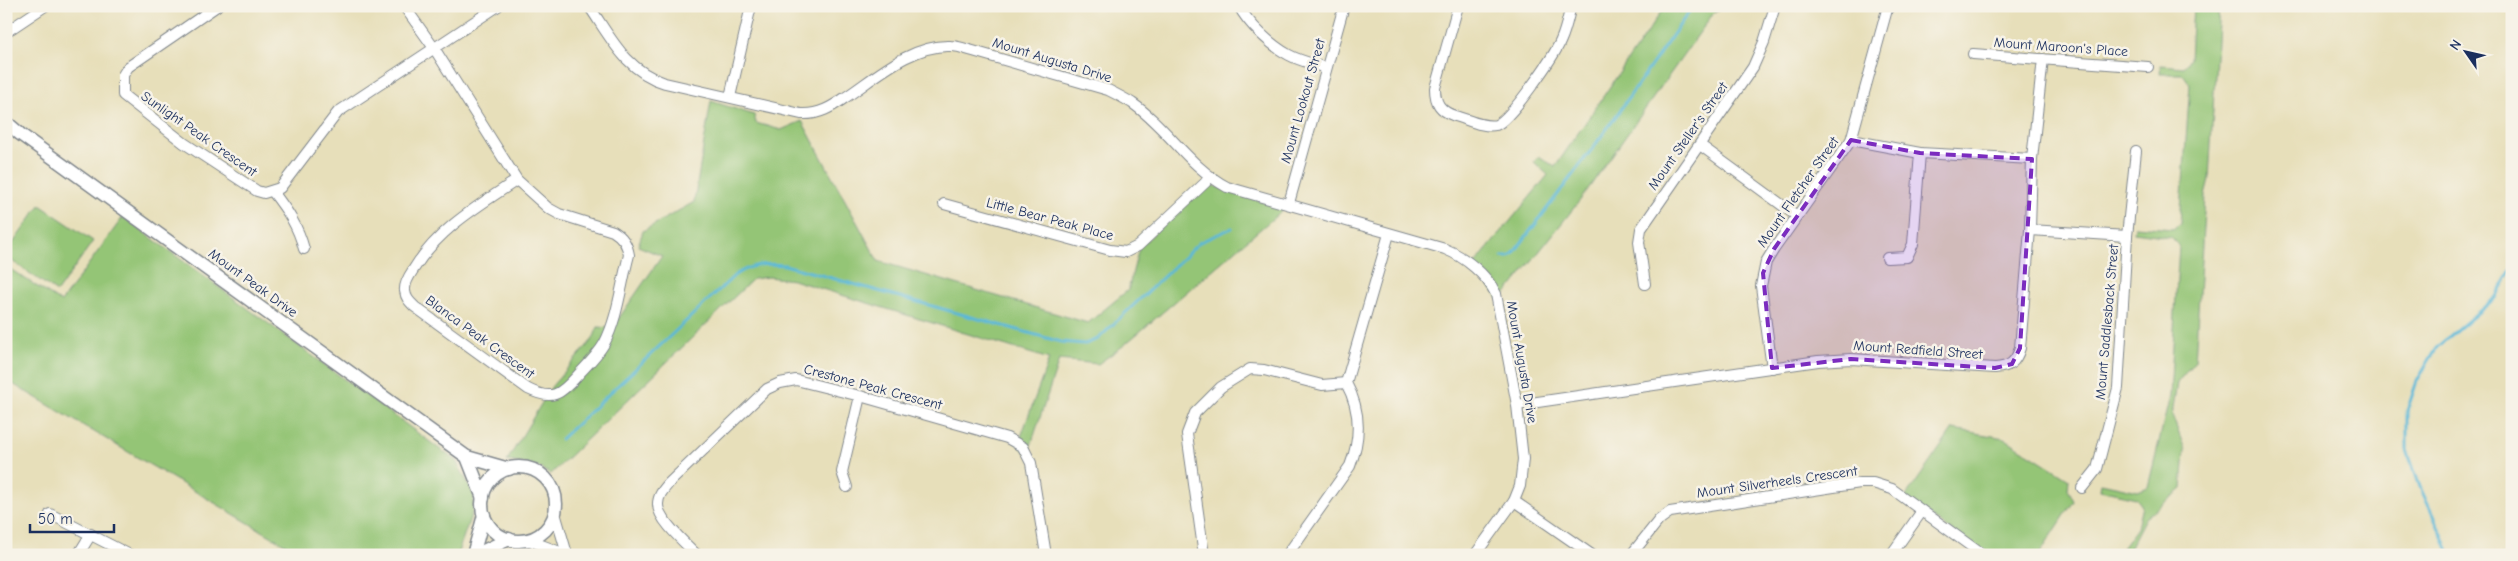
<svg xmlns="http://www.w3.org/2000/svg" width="2518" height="561" font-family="'Comic Neue',sans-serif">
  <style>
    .green { fill: #94c576; stroke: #587a6a }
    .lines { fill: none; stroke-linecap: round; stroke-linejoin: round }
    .stream { stroke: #5ab8d8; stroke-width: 3 }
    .minor-casing { stroke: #81878c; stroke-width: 12 }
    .tertiary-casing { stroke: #81878c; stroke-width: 15 }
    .minor { stroke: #fff; stroke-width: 10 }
    .tertiary { stroke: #fff; stroke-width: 12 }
    .marked { fill: #7b2cbf; fill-opacity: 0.2; stroke: #7b2cbf; stroke-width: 4; stroke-dasharray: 10 6; stroke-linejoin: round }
    .labels { text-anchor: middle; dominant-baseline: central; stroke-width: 5; stroke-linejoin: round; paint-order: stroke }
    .street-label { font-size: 14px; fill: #1b2f5e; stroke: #f7f3e8 }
  </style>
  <rect width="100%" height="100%" fill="#f7f3e8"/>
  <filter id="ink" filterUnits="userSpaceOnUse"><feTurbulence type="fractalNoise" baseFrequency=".02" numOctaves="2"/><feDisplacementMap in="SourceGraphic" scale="10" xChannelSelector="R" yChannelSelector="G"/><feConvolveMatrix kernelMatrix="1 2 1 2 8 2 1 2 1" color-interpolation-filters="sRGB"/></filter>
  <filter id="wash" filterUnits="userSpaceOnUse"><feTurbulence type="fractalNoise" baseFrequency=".0096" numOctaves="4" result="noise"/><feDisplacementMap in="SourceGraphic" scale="20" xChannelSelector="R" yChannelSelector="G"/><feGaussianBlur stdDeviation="1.12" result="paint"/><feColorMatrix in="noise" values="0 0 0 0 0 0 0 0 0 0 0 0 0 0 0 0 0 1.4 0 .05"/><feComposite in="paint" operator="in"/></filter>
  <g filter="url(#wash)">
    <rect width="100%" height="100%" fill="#e7dfba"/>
    <g class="green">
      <path d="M1665,6H1727L1715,11L1581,199L1500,301L1474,265L1548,175L1534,162L1539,156L1555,167Z"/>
      <path d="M2193,6H2219L2209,179L2205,195L2195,361L2177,383L2172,415L2185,450L2182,489L2145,518L2126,555H2117L2137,528L2142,506L2136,498L2100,490L2101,483L2138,491L2148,487L2170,396L2179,245L2171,237L2134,232L2135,226L2173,229L2180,223L2190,84L2183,74H2160L2161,65L2184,67L2190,59Z"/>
      <path d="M711,101L754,115L756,123L781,130L802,121L878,261L1088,323L1128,290L1139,248L1205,183L1284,209L1123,346L1098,364L1059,360L1028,454L1018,445L1049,359L793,280L768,277L753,279L551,474L536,466L507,461L552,386L593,339L598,327L612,328L662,256L638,246L643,231L694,202Z"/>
      <path d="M40,205L93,241L57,292L6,257V253Z"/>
      <path d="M123,217L456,461L474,495L473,510L457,555H303L6,380V274L10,269L61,302Z"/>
      <path d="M1953,429L2004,438L2069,479L2068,489L2074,501L2039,555H1986L1905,498Z"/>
      <path d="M521,549L539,550L550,555H499Z"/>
    </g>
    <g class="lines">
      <g class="stream">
        <path d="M1502,257H1509L1513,254L1604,133L1693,6"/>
        <path d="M561,439L735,275C752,264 764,263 785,265L1061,342L1085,344L1098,339L1200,242L1232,228"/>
        <path d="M2451,555L2420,487L2407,450V411L2417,381L2437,347L2495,298L2512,270"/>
      </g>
    </g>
  </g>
  <g filter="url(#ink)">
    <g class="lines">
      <g class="minor-casing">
        <g id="minor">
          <path d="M217,6L128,67L123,75V95L184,143L257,191L264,193L280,188L338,112L498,6"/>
          <path d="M404,6L434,48L517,180L548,208L559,214L613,231C623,237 627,244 629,255C621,284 618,318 604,344C597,356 586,366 577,376C560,395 552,401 528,389L415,307C410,302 406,299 405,291C404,284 409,276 413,270C438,229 478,206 517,180"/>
          <path d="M589,6C611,38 626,71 665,83L801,114C819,115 832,107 846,97C876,77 912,44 951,46C958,46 966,49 973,51L1108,90C1116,94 1124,98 1132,103C1167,127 1188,166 1227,187L1445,249C1465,257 1487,275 1496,294L1517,405L1523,459L1520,486L1514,501L1475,555"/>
          <path d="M1239,6C1248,24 1272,46 1289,55C1300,61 1314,64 1326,68"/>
          <path d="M1458,6L1435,88C1435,103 1440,111 1455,116C1467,119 1483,128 1496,125C1510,120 1555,55 1561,40C1566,29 1568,17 1571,6"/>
          <path d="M6,32L45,6"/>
          <path d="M1973,54L2148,67"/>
          <path d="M730,97L751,6"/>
          <path d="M1851,140L1920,153L2032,159"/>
          <path d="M1700,145L1797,216"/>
          <path d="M273,192C287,210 298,226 304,249"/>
          <path d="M1289,203L1344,6"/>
          <path d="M944,204L1110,250L1126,252L1138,246L1206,182L1208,177"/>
          <path d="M2030,230L2127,236"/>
          <path d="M1887,258L1907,257L1913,244L1920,153"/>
          <path d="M1645,284L1639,242L1641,229L1753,67L1764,42L1775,6"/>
          <path d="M1772,368L1761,286L1766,262L1774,249L1851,140L1888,6"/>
          <path d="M1517,405L1818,361L1851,359L1995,368C2010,367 2016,362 2020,348L2030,230L2032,159L2043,59"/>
          <path d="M847,487L842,472L860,396"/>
          <path d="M2082,488L2097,469L2118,388L2127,236L2136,151"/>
          <path d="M1514,501L1592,555"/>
          <path d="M555,513L567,554"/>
          <path d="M50,514L130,555"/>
          <path d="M528,540L568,555"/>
          <path d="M78,555L91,534"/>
          <path d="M697,555C686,544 657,519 658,504C658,495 664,489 669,483L767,389L780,383L796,380L860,396L1007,438L1023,447L1031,463L1046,555"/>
          <path d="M1204,555L1187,434L1195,413L1221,387L1250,369L1264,370L1322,385L1346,383"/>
          <path d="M1287,555L1350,466C1361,438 1361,410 1346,383L1389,234"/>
          <path d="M1631,555L1659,520L1670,512L1860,483H1873L1892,489L1983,555"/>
          <path d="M1891,555L1922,511"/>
        </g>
      </g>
      <g class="tertiary-casing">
        <g id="tertiary">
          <path d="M6,122L20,134L467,457L509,469"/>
          <path d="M467,457L483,498"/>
          <circle cx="519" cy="504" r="37"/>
          <path d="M473,555L484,515"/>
          <path d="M475,555L509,539"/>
        </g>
      </g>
      <use href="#minor" class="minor"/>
      <use href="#tertiary" class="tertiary"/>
    </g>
  </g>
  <path class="marked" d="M1851,140L1920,153L2032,159L2020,348L2012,364L1995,368L1851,359L1772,368L1763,273L1774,249Z"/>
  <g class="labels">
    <g class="street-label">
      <text transform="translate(2061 47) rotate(4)">Mount Maroon's Place</text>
      <text transform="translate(1052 60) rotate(17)">Mount Augusta Drive</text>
      <text transform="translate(1303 101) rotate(-74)">Mount Lookout Street</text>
      <text transform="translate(199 134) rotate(35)">Sunlight Peak Crescent</text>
      <text transform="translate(1688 136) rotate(-55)">Mount Steller's Street</text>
      <text transform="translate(1798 192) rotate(-55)">Mount Fletcher Street</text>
      <text transform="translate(1050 219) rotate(15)">Little Bear Peak Place</text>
      <text transform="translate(253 283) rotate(36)">Mount Peak Drive</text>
      <text transform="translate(2107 322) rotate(-85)">Mount Saddlesback Street</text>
      <text transform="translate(480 337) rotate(36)">Blanca Peak Crescent</text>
      <text transform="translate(1918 350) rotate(4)">Mount Redfield Street</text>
      <text transform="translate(1522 362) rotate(80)">Mount Augusta Drive</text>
      <text transform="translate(873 387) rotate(15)">Crestone Peak Crescent</text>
      <text transform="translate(1777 482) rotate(-8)">Mount Silverheels Crescent</text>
    </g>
  </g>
  <rect width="2518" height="561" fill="none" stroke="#f7f3e8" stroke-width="25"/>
  <g transform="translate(2466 52) rotate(304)" stroke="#f7f3e8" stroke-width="4" paint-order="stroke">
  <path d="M0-4L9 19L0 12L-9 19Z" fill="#1b2f5e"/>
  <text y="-8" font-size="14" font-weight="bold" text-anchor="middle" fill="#1b2f5e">N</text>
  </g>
  <path d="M30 524v8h84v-8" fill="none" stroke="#1b2f5e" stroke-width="2.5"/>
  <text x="38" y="524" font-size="15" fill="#1b2f5e" stroke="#f7f3e8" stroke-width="4" paint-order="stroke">50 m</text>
</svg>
